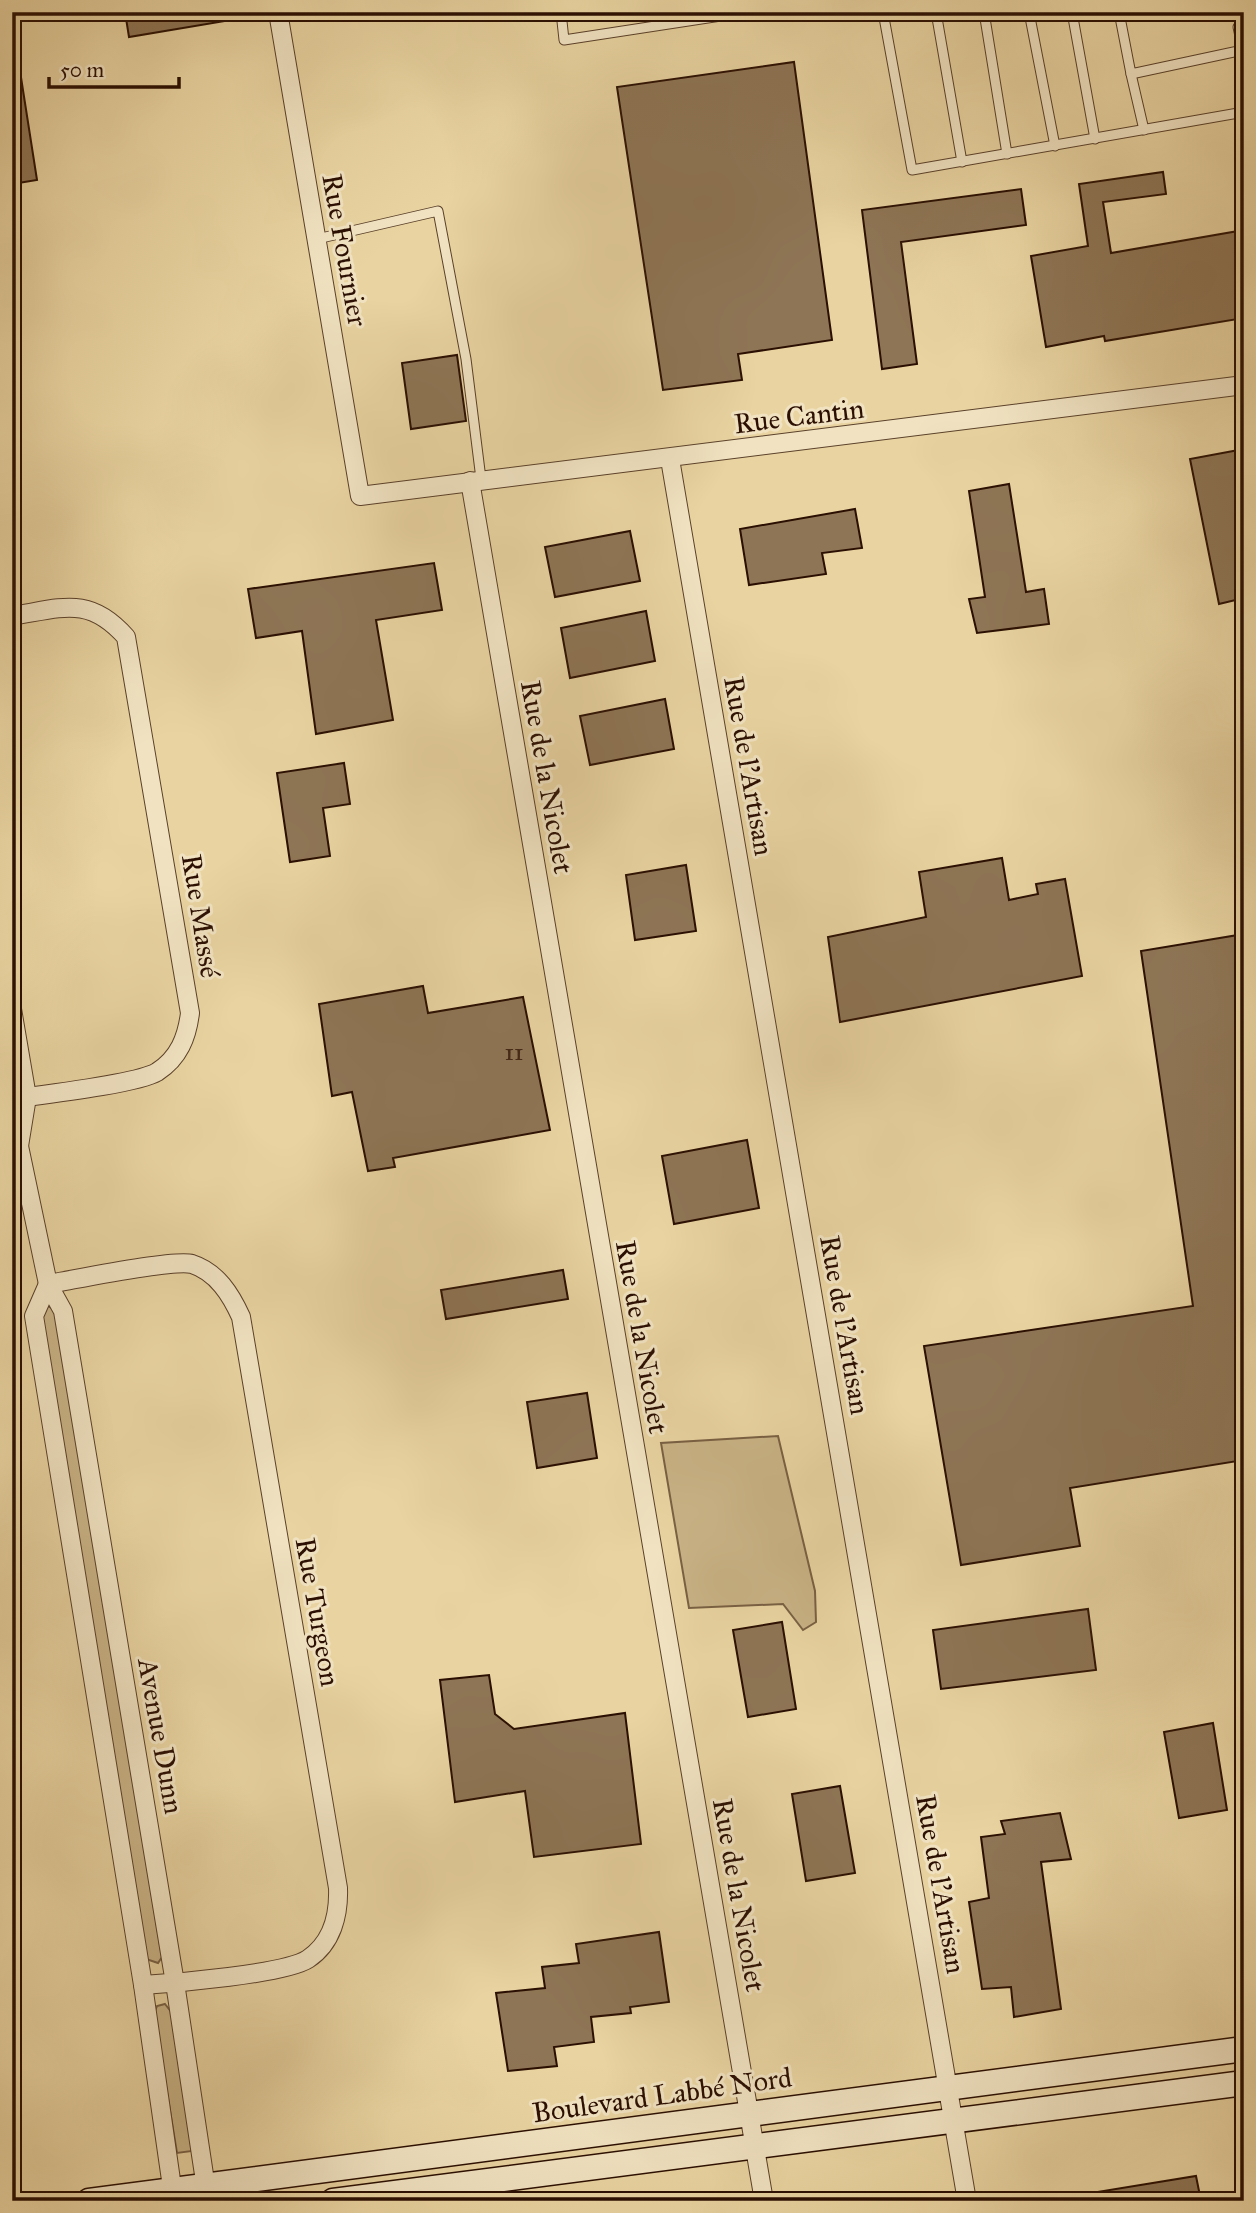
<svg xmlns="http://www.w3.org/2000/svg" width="1256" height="2213" font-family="'IM FELL Great Primer',serif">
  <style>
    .green { fill: #c9b386; stroke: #7a6144; stroke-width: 2 }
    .building { fill: #8e7555; stroke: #2b0f02; stroke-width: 2 }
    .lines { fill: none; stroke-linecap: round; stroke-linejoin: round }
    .lane-casing { stroke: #5a402a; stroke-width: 11 }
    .street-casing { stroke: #5a402a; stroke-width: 20 }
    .secondary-casing { stroke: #2b0f02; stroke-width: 27 }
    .lane { stroke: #f1e3c2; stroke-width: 9 }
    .street { stroke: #f1e3c2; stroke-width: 18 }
    .secondary { stroke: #f1e3c2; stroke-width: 24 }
    .labels { text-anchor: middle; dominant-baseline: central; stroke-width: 6; stroke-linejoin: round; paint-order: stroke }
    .number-label { font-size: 24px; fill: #442817 }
    .street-label { font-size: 28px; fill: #2b0f02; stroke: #f1e3c2 }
  </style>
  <rect width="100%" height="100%" fill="#e9d4a1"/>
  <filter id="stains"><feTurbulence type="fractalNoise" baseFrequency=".00286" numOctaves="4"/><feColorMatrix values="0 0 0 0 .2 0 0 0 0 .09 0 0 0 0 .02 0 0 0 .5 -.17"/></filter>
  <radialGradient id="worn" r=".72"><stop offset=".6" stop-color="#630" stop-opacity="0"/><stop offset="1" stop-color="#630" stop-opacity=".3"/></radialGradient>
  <g class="green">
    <path d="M48,1306L56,1310L162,1957L158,1963L146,1959L38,1313Z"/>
    <path d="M778,1436L815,1591L816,1622L803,1630L783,1604L689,1608L661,1443Z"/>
    <path d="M165,2004L172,2013L192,2151L177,2153L154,2013L157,2006Z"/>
  </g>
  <g class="building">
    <path d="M125,12H230L231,20L129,37Z"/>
    <path d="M794,62L832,340L738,354L742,380L663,390L617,87Z"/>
    <path d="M20,71L37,180L12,184V72Z"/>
    <path d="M1163,172L1166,194L1103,202L1111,253L1244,230V318L1105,341L1104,336L1046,347L1031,256L1088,246L1079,184Z"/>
    <path d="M1021,189L1026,225L901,242L917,364L882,369L862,210Z"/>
    <path d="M457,355L466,421L411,429L402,363Z"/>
    <path d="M1244,449V598L1219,604L1190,459Z"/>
    <path d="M1009,484L1026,592L1044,589L1049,624L977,633L969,599L985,597L969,491Z"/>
    <path d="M855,509L862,548L822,553L826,574L749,585L740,529Z"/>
    <path d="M630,531L640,581L555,597L545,547Z"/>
    <path d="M434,563L442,610L376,620L393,720L316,734L302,631L256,638L248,589Z"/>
    <path d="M646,611L655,661L570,678L561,628Z"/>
    <path d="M665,699L674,749L590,765L580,716Z"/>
    <path d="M344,763L350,804L323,808L330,856L290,862L277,773Z"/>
    <path d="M1002,858L1009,900L1038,894L1036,884L1065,879L1082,976L840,1022L828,937L926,917L919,872Z"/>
    <path d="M686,865L696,931L635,940L626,875Z"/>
    <path d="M1244,934V1460L1070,1488L1080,1546L961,1565L924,1346L1193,1306L1141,951Z"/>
    <path d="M423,986L428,1013L523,997L550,1130L393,1158L395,1167L368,1171L352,1092L332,1096L319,1004Z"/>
    <path d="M747,1140L759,1208L674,1224L662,1156Z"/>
    <path d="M563,1270L568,1299L446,1319L441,1290Z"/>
    <path d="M587,1393L597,1458L537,1468L527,1402Z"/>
    <path d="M1088,1609L1096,1670L941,1689L933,1630Z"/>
    <path d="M782,1622L796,1709L748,1717L733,1630Z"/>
    <path d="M489,1675L495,1714L514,1729L625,1713L641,1844L534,1857L525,1791L455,1802L440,1680Z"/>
    <path d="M1213,1723L1227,1810L1179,1818L1164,1732Z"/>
    <path d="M840,1786L855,1873L806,1881L792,1794Z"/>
    <path d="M1060,1813L1071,1859L1041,1862L1061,2009L1014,2017L1011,1987L982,1989L969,1902L989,1898L981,1837L1005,1834L1001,1821Z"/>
    <path d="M659,1932L669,2002L630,2007L631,2013L591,2017L594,2042L554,2047L557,2066L508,2071L496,1993L545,1988L542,1967L579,1963L576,1944Z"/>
    <path d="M1196,2176L1201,2201H1092L1091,2193Z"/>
  </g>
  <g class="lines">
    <g class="lane-casing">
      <g id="lane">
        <path d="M561,12L564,40L747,12"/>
        <path d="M883,12L912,170L1244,112"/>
        <path d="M936,12L962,162"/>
        <path d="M984,12L1007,154"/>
        <path d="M1029,12L1055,146"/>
        <path d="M1072,12L1095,139"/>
        <path d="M1119,12L1131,74L1243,50L1244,56"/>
        <path d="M1243,50L1238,27L1244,26"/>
        <path d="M1131,74L1144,130"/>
        <path d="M317,239L438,211L466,359L481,479"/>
      </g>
    </g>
    <g class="street-casing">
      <g id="street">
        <path d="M278,12L360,496L1244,385"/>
        <path d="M670,459L967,2201"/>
        <path d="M470,481L764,2201"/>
        <path d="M12,616C62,608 89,595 126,637L190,1013C187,1037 179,1058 157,1072C137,1084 40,1095 12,1099"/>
        <path d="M12,1009L27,1097L19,1146"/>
        <path d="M12,1133L19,1146L48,1284L63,1311L175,1983L208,2201"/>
        <path d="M48,1284C73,1280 173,1259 192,1264C217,1272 231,1295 241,1317L338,1888C339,1915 332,1943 308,1959C285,1974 175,1983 143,1985"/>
        <path d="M48,1284L34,1316L143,1985L174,2201"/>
      </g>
    </g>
    <g class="secondary-casing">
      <g id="secondary">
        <path d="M89,2201L1244,2049"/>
        <path d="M333,2201L1244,2083"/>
      </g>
    </g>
    <use href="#lane" class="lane"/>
    <use href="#street" class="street"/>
    <use href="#secondary" class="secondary"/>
  </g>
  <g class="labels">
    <g class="number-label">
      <text x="514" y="1052">11</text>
    </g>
    <g class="street-label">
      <text transform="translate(345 250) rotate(80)">Rue Fournier</text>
      <text transform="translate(799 416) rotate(-7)">Rue Cantin</text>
      <text transform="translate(749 766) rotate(80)">Rue de l'Artisan</text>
      <text transform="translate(547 777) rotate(80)">Rue de la Nicolet</text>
      <text transform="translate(201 916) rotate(81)">Rue Massé</text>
      <text transform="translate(845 1325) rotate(80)">Rue de l'Artisan</text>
      <text transform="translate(642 1337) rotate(80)">Rue de la Nicolet</text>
      <text transform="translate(318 1612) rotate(80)">Rue Turgeon</text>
      <text transform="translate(161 1736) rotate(80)">Avenue Dunn</text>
      <text transform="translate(941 1884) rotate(80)">Rue de l'Artisan</text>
      <text transform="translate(739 1895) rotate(80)">Rue de la Nicolet</text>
      <text transform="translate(662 2095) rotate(-8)">Boulevard Labbé Nord</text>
    </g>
  </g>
  <rect width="1256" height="2213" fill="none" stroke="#e9d4a1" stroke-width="42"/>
  <rect x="14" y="14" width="1228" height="2185" fill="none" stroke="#2b0f02" stroke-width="3.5"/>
  <rect x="21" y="21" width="1214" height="2171" fill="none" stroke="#2b0f02" stroke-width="2"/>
  <path d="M49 77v10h130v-10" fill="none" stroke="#2b0f02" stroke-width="3.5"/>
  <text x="60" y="77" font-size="21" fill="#2b0f02" stroke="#f1e3c2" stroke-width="5" paint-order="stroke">50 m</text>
  <rect width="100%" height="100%" filter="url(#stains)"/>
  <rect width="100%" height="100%" fill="url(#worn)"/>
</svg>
